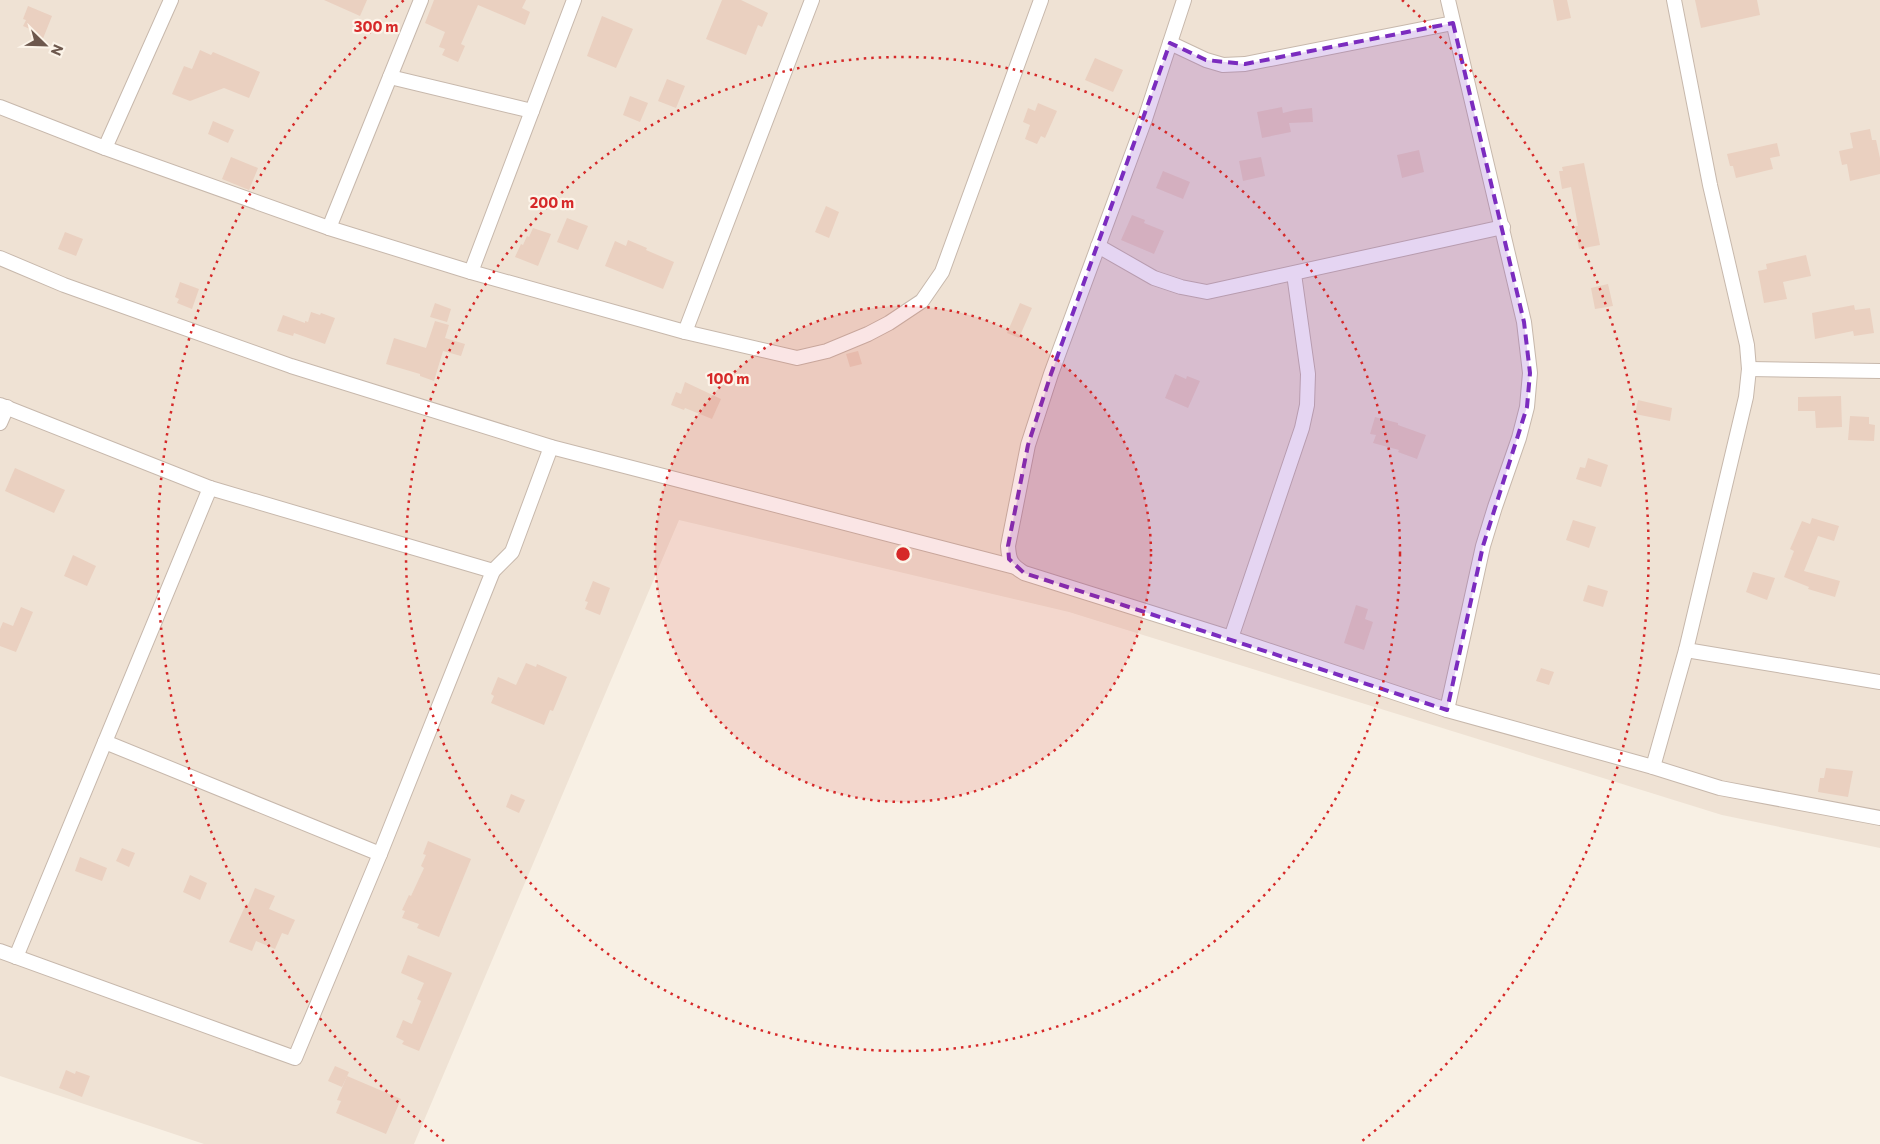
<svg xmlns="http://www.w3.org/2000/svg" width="1880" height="1144" font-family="Commissioner,sans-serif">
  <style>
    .residential { fill: #efe2d4 }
    .building { fill: #ead0c0 }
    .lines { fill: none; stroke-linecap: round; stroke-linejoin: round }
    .street-casing { stroke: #c7b8ac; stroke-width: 16 }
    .street { stroke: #fff; stroke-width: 14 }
    .marked { fill: #7b2cbf; fill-opacity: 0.2; stroke: #7b2cbf; stroke-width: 4; stroke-dasharray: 10 6; stroke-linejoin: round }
    .ring { fill: none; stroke: #d62828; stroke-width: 2.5; stroke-dasharray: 2.5 5 }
    .centre { fill: #d62828; stroke: #fcf4e9; stroke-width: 2.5 }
    .ring-label { font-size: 15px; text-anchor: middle; font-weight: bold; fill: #d62828; stroke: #fcf4e9; stroke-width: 4.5; stroke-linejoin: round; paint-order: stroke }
  </style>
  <rect width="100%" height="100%" fill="#f8f0e4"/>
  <path class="residential" d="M0,0H1880V848L1722,815L1069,612L679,520L414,1144H204L0,1076Z"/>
  <g class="building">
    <path d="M324,0H367L360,16Z"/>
    <path d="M434,0H526L522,8L530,12L525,25L478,5L461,44L465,46L458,62L442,55L445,49L439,47L445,32L425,23Z"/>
    <path d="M722,0H741L768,13L762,27L758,25L746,55L706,39Z"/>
    <path d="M1553,0H1567L1571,18L1557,21Z"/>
    <path d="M1695,0H1757L1760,15L1701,28Z"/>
    <path d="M28,6L52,16L42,41L30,36L32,30L23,26L26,20L23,19Z"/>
    <path d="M602,16L633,29L616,68L587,56Z"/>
    <path d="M200,50L211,55L213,52L260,72L249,98L224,88L190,101L172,94L184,66L192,69Z"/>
    <path d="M1095,58L1123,70L1113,92L1085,80Z"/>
    <path d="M667,79L685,86L676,108L658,101Z"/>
    <path d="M630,96L648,103L640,122L623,115Z"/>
    <path d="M1038,103L1057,111L1045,138L1041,136L1037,144L1025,139L1030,125L1023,122L1028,108L1035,111Z"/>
    <path d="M1282,107L1283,113L1295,110L1312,108L1313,122L1289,123L1291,132L1262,138L1257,112Z"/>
    <path d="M213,121L234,130L228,143L208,134Z"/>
    <path d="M1870,129L1872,140H1876L1880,158V174L1850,181L1847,164L1842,165L1839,151L1853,148L1850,133Z"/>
    <path d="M1777,143L1780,156L1770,158L1773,169L1736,178L1733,166H1730L1727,154Z"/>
    <path d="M1419,150L1424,172L1402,178L1397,155Z"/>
    <path d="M231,157L258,168L249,190L222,179Z"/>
    <path d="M1261,157L1265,176L1243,181L1239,161Z"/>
    <path d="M1584,163L1600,245L1579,249L1575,226H1578L1571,187L1562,189L1559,171H1563L1562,167Z"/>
    <path d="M1163,171L1190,182L1183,199L1156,188Z"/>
    <path d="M826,206L839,212L829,238L815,232Z"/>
    <path d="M1132,215L1145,220L1144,223L1164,231L1154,254L1121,240Z"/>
    <path d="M567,218L588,226L578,250L557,242Z"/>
    <path d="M533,228L551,234L538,266L515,257L521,244L523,245L527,236L529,237Z"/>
    <path d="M65,232L83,239L76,256L58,249Z"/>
    <path d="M628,240L647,248L646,250L674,262L663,289L605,266L615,241L626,246Z"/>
    <path d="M1806,255L1811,276L1783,282L1787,299L1764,303L1758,271L1767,269L1766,264Z"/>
    <path d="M180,282L199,289L192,309L177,303L179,299L175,297Z"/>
    <path d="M1608,284L1613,306L1595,309L1591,288Z"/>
    <path d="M435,303L451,309L447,322L430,317Z"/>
    <path d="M1020,303L1032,308L1019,338L1007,333Z"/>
    <path d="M1854,305L1855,310L1870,308L1874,333L1854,336L1853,331L1815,339L1812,313Z"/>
    <path d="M311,312L320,315L321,313L335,318L325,344L294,333L293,336L277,331L283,315L305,323V321L308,322Z"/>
    <path d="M435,321L449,325L445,338L465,344L461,356L443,351L434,381L420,376V374L386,364L394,338L426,348Z"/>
    <path d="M858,351L862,364L850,367L846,354Z"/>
    <path d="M1175,374L1186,379L1187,376L1200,381L1188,408L1165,398Z"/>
    <path d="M685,382L721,399L712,419L685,408L684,410L671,405L676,392L681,394Z"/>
    <path d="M1841,396L1842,427L1816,428L1815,411H1798V397Z"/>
    <path d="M1638,400L1672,408L1670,421L1635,414Z"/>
    <path d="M1850,416L1869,417V424L1875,425L1874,441L1848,440Z"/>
    <path d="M1375,417L1398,423V425L1426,435L1417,459L1398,452L1399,450L1373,443L1376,435L1370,434Z"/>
    <path d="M1588,458L1608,465L1601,487L1576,479L1580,467L1585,468Z"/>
    <path d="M15,468L65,490L54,513L5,491Z"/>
    <path d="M1812,518L1839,526L1834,541L1818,536L1804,571L1840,581L1835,597L1808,589L1809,587L1784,577L1794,551L1790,549L1802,521L1810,524Z"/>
    <path d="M1573,520L1596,527L1589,548L1566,540Z"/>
    <path d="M73,555L96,566L87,586L64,576Z"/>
    <path d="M1753,572L1775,578L1767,600L1746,592Z"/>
    <path d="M593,581L610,588L600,615L585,609L588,602L585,601Z"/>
    <path d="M1588,585L1608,591L1603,607L1583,601Z"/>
    <path d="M1356,605L1368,609L1365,619L1373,622L1364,650L1344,643Z"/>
    <path d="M21,607L33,612L16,652L0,646V629L3,622L13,626Z"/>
    <path d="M526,663L536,667L537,664L567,677L553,711L550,710L544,725L491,703L494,696L491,694L498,677L516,685Z"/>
    <path d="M1541,668L1554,672L1549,685L1536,681Z"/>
    <path d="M1826,768L1853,771L1848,797L1818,792L1820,778H1824Z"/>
    <path d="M511,794L525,800L519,813L506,807Z"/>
    <path d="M428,841L471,859L439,937L417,928L419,924L402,918L405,911L402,910L409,895L411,896L424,868L421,866L426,855L423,854Z"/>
    <path d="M122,848L135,853L129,867L116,861Z"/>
    <path d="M80,857L107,868L102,881L75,871Z"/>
    <path d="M190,875L207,883L200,900L183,892Z"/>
    <path d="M255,888L275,896L269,909L295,920L288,935L282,933L275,949L256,941L252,951L229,942L246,904L248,905Z"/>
    <path d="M408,955L452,973L419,1051L402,1044L404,1041L396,1037L403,1020L412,1024L421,1001L417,999L424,983L401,973Z"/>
    <path d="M335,1066L349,1072L342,1087L328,1081Z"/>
    <path d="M66,1070L75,1074L76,1071L90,1076L82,1097L59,1088Z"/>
    <path d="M347,1076L401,1099L386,1134L336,1113L341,1101L337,1100Z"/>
  </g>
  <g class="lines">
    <g class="street-casing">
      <g id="street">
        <path d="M1184,0L1145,119L1051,374L1028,445L1008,546C1009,561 1011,565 1024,573L1231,638L1447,710L1653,767L1720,788L1880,818"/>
        <path d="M1170,43L1206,60L1223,65L1245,64L1453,23"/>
        <path d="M390,77L532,111"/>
        <path d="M0,107L105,148L171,0"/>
        <path d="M105,148L329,228L471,272L685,332L797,358L827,351L868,334L889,323L922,301L942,272L1041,0"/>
        <path d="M329,228L421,0"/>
        <path d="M1098,246L1154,278L1181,287L1207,292L1503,227"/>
        <path d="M0,258L64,285L291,366L551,447L1015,567"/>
        <path d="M471,272L574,0"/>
        <path d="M685,332L812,0"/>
        <path d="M1749,369L1880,371"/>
        <path d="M0,405L210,488L493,571L512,552L551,447"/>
        <path d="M0,423L7,407"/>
        <path d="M1231,638L1302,428L1307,405L1308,374L1294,274"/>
        <path d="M1686,650L1880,682"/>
        <path d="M1447,710L1483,546L1495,507L1519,438L1527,407L1530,373L1524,322L1448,0"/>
        <path d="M105,742L380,854"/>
        <path d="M1653,767L1686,650L1746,397L1749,369L1747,345L1710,185L1674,0"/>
        <path d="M0,951L295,1058L380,854L493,571"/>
        <path d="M16,957L210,488"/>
      </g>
    </g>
    <use href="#street" class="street"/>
  </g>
  <path class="marked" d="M1453,23L1524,322L1530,373L1527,407L1483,546L1447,710L1024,573L1009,559L1008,546L1028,445L1051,374L1170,43L1206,60L1245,64Z"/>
  <circle cx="903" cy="554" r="248" fill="#d62828" fill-opacity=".12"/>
  <g class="ring">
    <circle cx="903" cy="554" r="248"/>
    <circle cx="903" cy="554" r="497"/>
    <path d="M444 1141A745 745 0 0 1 404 0M1402 0A745 745 0 0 1 1362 1141"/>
  </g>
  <circle cx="903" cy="554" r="8" class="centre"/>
  <g class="ring-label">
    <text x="376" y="32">300 m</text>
    <text x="552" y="208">200 m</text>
    <text x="728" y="384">100 m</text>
  </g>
  <g transform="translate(45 45) rotate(113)" stroke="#fcf4e9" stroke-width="4" paint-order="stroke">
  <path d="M0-4L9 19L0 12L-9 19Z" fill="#6d584d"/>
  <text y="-8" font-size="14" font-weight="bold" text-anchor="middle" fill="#6d584d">N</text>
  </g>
</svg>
